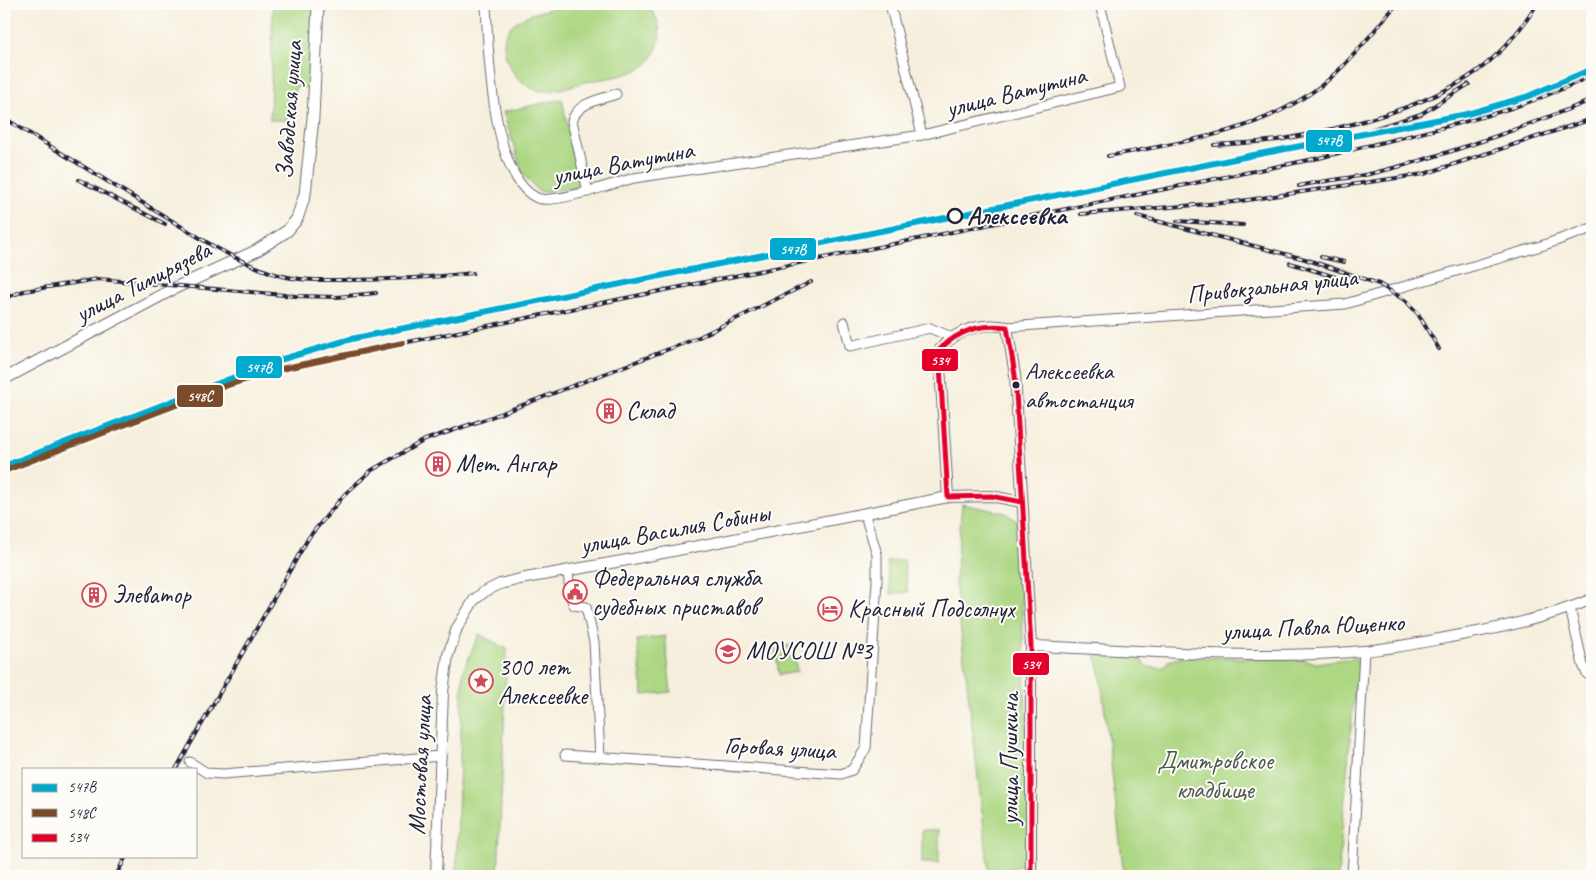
<svg xmlns="http://www.w3.org/2000/svg" width="1596" height="880" font-family="Caveat,sans-serif">
  <style>
    .green { fill: #add783; stroke: #687c5f }
    .lines { fill: none; stroke-linecap: round; stroke-linejoin: round }
    .minor-casing { stroke: #6c6a74; stroke-width: 11 }
    .tertiary-casing { stroke: #6c6a74; stroke-width: 12 }
    .secondary-casing { stroke: #6c6a74; stroke-width: 13 }
    .minor { stroke: #fff; stroke-width: 9 }
    .tertiary { stroke: #fff; stroke-width: 10 }
    .secondary { stroke: #fff; stroke-width: 11 }
    .rail-casing { stroke: #22223b; stroke-width: 4 }
    .rail { stroke: #fdfcf7; stroke-width: 2; stroke-dasharray: 5.5; stroke-linecap: butt }
    .bus-1-casing { stroke: #fdfcf7; stroke-width: 9 }
    .bus-1 { stroke: #e4002b; stroke-width: 5 }
    .rail-1-casing { stroke: #fdfcf7; stroke-width: 10 }
    .rail-2-casing { stroke: #fdfcf7; stroke-width: 10 }
    .rail-1 { stroke: #00a9ce; stroke-width: 6 }
    .rail-2 { stroke: #7a4b2a; stroke-width: 6 }
    .stop-dot { fill: #fdfcf7; stroke: #22223b; stroke-width: 2.5 }
    .bus-dot { fill: #22223b; stroke: #fdfcf7; stroke-width: 2 }
    .labels { text-anchor: middle; dominant-baseline: central; stroke-width: 4; stroke-linejoin: round; paint-order: stroke }
    .bus-label { font-size: 24px; fill: #22223b; stroke: #fdfcf7; text-anchor: start }
    .street-label { font-size: 25px; fill: #22223b; stroke: #fdfcf7 }
    .stop-label { font-size: 25px; font-weight: bold; fill: #22223b; stroke: #fdfcf7; text-anchor: start }
    .poi-label { font-size: 25px; fill: #22223b; stroke: #fdfcf7; text-anchor: start }
    .park-label { font-size: 25px; fill: #4c5851; stroke: #fdfcf7 }
    .line-badge { stroke: #fdfcf7; stroke-width: 2 }
    .badge-label { font-size: 14px; text-anchor: middle; font-weight: bold; fill: #fff }
  </style>
  <rect width="100%" height="100%" fill="#fdfcf7"/>
  <filter id="ink" filterUnits="userSpaceOnUse"><feTurbulence type="fractalNoise" baseFrequency=".02" numOctaves="2"/><feDisplacementMap in="SourceGraphic" scale="10" xChannelSelector="R" yChannelSelector="G"/><feConvolveMatrix kernelMatrix="1 2 1 2 8 2 1 2 1" color-interpolation-filters="sRGB"/></filter>
  <filter id="wash" filterUnits="userSpaceOnUse"><feTurbulence type="fractalNoise" baseFrequency=".0096" numOctaves="4" result="noise"/><feDisplacementMap in="SourceGraphic" scale="20" xChannelSelector="R" yChannelSelector="G"/><feGaussianBlur stdDeviation="1.12" result="paint"/><feColorMatrix in="noise" values="0 0 0 0 0 0 0 0 0 0 0 0 0 0 0 0 0 1.4 0 .05"/><feComposite in="paint" operator="in"/></filter>
  <g filter="url(#wash)">
    <rect width="100%" height="100%" fill="#f6efdd"/>
    <g class="green">
      <path d="M273,4H314L310,88L295,87L293,120H270Z"/>
      <path d="M578,4H645C649,8 653,11 655,16C666,33 656,63 637,70C621,77 602,79 585,82C575,85 549,93 540,91C518,85 505,66 504,44C504,12 555,9 578,4Z"/>
      <path d="M562,99L580,187L539,192L523,174L503,112Z"/>
      <path d="M962,504L1006,513L1018,522L1020,547L1031,864L989,872L955,581Z"/>
      <path d="M904,560L908,592L891,594L887,562Z"/>
      <path d="M479,634L507,649L498,876H456L463,671Z"/>
      <path d="M665,636L671,692L643,695L637,640Z"/>
      <path d="M793,645L797,672L779,675L775,648Z"/>
      <path d="M1095,655L1134,656L1140,658L1146,667L1163,668L1168,661L1181,657L1301,659L1316,663L1353,658C1363,662 1360,675 1360,685L1355,684L1338,876H1124L1100,671Z"/>
      <rect x="922" y="830" width="17" height="33"/>
    </g>
  </g>
  <g filter="url(#ink)">
    <g class="lines">
      <g class="minor-casing">
        <g id="minor">
          <path d="M486,4C488,48 491,177 537,198C553,205 615,183 634,178L922,135L1120,87L1100,4"/>
          <path d="M890,4L922,135"/>
          <path d="M588,192L572,121C578,102 599,100 616,94"/>
          <path d="M844,322L850,346L930,328L951,337"/>
          <path d="M1007,327L1345,304L1544,245L1592,228"/>
          <path d="M568,570L570,595L574,605L586,607L594,642L600,757"/>
          <path d="M1570,608L1583,665L1587,674L1592,675"/>
          <path d="M565,755L841,774L852,770L866,748L877,581V554L865,515"/>
          <path d="M190,762L207,773L223,774L441,756"/>
          <path d="M1352,876L1364,651"/>
        </g>
      </g>
      <g class="tertiary-casing">
        <g id="tertiary">
          <path d="M948,497L939,350C957,330 979,322 1007,327L1015,375L1031,646V876"/>
          <path d="M1031,646C1141,650 1255,661 1364,651C1396,648 1429,641 1461,635C1506,627 1550,617 1592,599"/>
          <path d="M436,876L443,692L448,655L457,628L474,600L484,592L500,584L520,579L622,561L948,497L991,496L1022,502"/>
        </g>
      </g>
      <g class="secondary-casing">
        <path id="secondary" d="M4,379L177,287L256,251L287,231L297,219L305,194L313,118L318,4"/>
      </g>
      <use href="#minor" class="minor"/>
      <use href="#tertiary" class="tertiary"/>
      <use href="#secondary" class="secondary"/>
      <g class="rail-casing">
        <g id="rail">
          <path d="M4,118L213,246C233,257 253,267 275,274C297,281 321,280 344,280C387,280 429,278 473,273"/>
          <path d="M1344,138L1421,114L1469,84"/>
          <path d="M1214,145C1237,143 1260,143 1283,139C1342,129 1416,110 1467,78C1495,61 1520,32 1537,4"/>
          <path d="M1108,156C1183,142 1260,133 1322,85C1351,62 1373,31 1397,4"/>
          <path d="M79,180L165,224"/>
          <path d="M1299,186C1323,180 1349,179 1374,173C1448,155 1521,128 1592,100"/>
          <path d="M1081,214L1234,202L1424,174L1592,119"/>
          <path d="M1137,216L1305,259L1379,284L1406,301L1418,314L1439,349"/>
          <path d="M1177,221L1243,225"/>
          <path d="M1321,257L1344,262"/>
          <path d="M1290,263L1335,277"/>
          <path d="M4,298L24,291L98,279L296,296L337,297L376,293"/>
          <path d="M403,343L1319,158C1410,134 1508,118 1592,75"/>
          <path d="M176,769L309,537L345,494L372,470L425,440L486,419L695,339L811,282"/>
          <path d="M116,876L126,856"/>
        </g>
      </g>
      <use href="#rail" class="rail"/>
      <g class="bus-1-casing">
        <path id="bus-1" d="M1022,502L991,496L948,497L939,350C959,330 980,324 1007,327L1015,375L1031,646V876"/>
      </g>
      <use href="#bus-1" class="bus-1"/>
      <g class="rail-1-casing">
        <path id="rail-1" d="M4,466L276,361L351,339L1254,155L1467,114L1526,97L1592,69"/>
      </g>
      <g class="rail-2-casing">
        <path id="rail-2" d="M4,471L228,385L281,369L403,343"/>
      </g>
      <use href="#rail-1" class="rail-1"/>
      <use href="#rail-2" class="rail-2"/>
    </g>
  </g>
  <defs>
    <g id="building-ring" transform="scale(1.25)"><circle r="9.5" fill="#fdfcf7" stroke="#d1495b" stroke-width="1.5"/><path d="M-4-6H4V6H1V3H-1V6H-4ZM-2.5-4.3h1.7v1.8h-1.7ZM.8-4.3h1.7v1.8H.8ZM-2.5-1h1.7V.8h-1.7ZM.8-1h1.7V.8H.8Z" fill="#d1495b"/></g>
    <g id="civic-ring" transform="scale(1.25)"><circle r="9.5" fill="#fdfcf7" stroke="#d1495b" stroke-width="1.5"/><path d="M-.6-6.5H3V-4.5H.6V-3L4-1V1h2V6H-6V1h2V-1L-.6-3ZM-1.2 2.5V6h2.4V2.5Z" fill="#d1495b"/></g>
    <g id="hotel-ring" transform="scale(1.25)"><circle r="9.5" fill="#fdfcf7" stroke="#d1495b" stroke-width="1.5"/><path d="M-6-4.5h1.5V1H6V5H4.5V3h-9V5H-6ZM-4 0a1.8 1.8 0 1 1 3.6 0ZM.5 0V-2.5h3Q6-2.5 6 0Z" fill="#d1495b"/></g>
    <g id="school-ring" transform="scale(1.25)"><circle r="9.5" fill="#fdfcf7" stroke="#d1495b" stroke-width="1.5"/><path d="M0-5L7-2L0 1L-7-2ZM-4 1L0 2.5L4 1V4Q0 6-4 4Z" fill="#d1495b"/></g>
    <g id="sight-ring" transform="scale(1.25)"><circle r="9.5" fill="#fdfcf7" stroke="#d1495b" stroke-width="1.5"/><path d="M0-6L1.8-2.2L6-1.7L2.9 1.2L3.7 5.4L0 3.3L-3.7 5.4L-2.9 1.2L-6-1.7L-1.8-2.2Z" fill="#d1495b"/></g>
  </defs>
  <g fill-rule="evenodd">
    <use href="#building-ring" x="609" y="411"/>
    <use href="#building-ring" x="438" y="464"/>
    <use href="#civic-ring" x="575" y="592"/>
    <use href="#building-ring" x="94" y="595"/>
    <use href="#hotel-ring" x="830" y="609"/>
    <use href="#school-ring" x="728" y="651"/>
    <use href="#sight-ring" x="481" y="681"/>
  </g>
  <circle class="stop-dot" cx="955" cy="216" r="7"/>
  <circle class="bus-dot" cx="1016" cy="385" r="4.5"/>
  <g class="labels">
    <g class="bus-label">
      <text x="1025" y="371">Алексеевка<tspan x="1025" dy="29">автостанция</tspan></text>
    </g>
    <g class="street-label">
      <text transform="translate(1016 92) rotate(-14)">улица Ватутина</text>
      <text transform="translate(289 110) rotate(-86)">Заводская улица</text>
      <text transform="translate(623 163) rotate(-11)">улица Ватутина</text>
      <text transform="translate(143 282) rotate(-27)">улица Тимирязева</text>
      <text transform="translate(1272 286) rotate(-6)">Привокзальная улица</text>
      <text transform="translate(675 529) rotate(-10)">улица Василия Собины</text>
      <text transform="translate(1313 627) rotate(-3)">улица Павла Ющенко</text>
      <text transform="translate(780 748) rotate(3)">Горовая улица</text>
      <text transform="translate(1010 759) rotate(-90)">улица Пушкина</text>
      <text transform="translate(420 765) rotate(-87)">Мостовая улица</text>
    </g>
    <g class="stop-label">
      <text x="967" y="216">Алексеевка</text>
    </g>
    <g class="poi-label">
      <text x="626" y="411">Склад</text>
      <text x="456" y="464">Мет. Ангар</text>
      <text x="592" y="578">Федеральная служба<tspan x="592" dy="29">судебных приставов</tspan></text>
      <text x="112" y="595">Элеватор</text>
      <text x="848" y="609">Красный Подсолнух</text>
      <text x="746" y="651">МОУСОШ №3</text>
      <text x="498" y="667">300 лет<tspan x="498" dy="29">Алексеевке</tspan></text>
    </g>
    <g class="park-label">
      <text x="1215" y="761">Дмитровское<tspan x="1215" dy="29">кладбище</tspan></text>
    </g>
  </g>
  <g class="line-badge">
    <rect x="1305" y="129" width="48" height="24" rx="5" fill="#00a9ce"/>
    <rect x="769" y="237" width="48" height="24" rx="5" fill="#00a9ce"/>
    <rect x="921" y="348" width="38" height="24" rx="5" fill="#e4002b"/>
    <rect x="235" y="355" width="48" height="24" rx="5" fill="#00a9ce"/>
    <rect x="176" y="384" width="48" height="24" rx="5" fill="#7a4b2a"/>
    <rect x="1012" y="652" width="38" height="24" rx="5" fill="#e4002b"/>
  </g>
  <g class="badge-label">
    <text x="1329" y="145">547В</text>
    <text x="793" y="254">547В</text>
    <text x="940" y="365">534</text>
    <text x="259" y="372">547В</text>
    <text x="200" y="401">548С</text>
    <text x="1031" y="669">534</text>
  </g>
  <rect width="1596" height="880" fill="none" stroke="#fdfcf7" stroke-width="20"/>
  <rect x="22" y="768" width="175" height="90" fill="#fdfcf7" stroke="#a5a5ac"/>
  <rect x="32" y="784" width="25" height="8" fill="#00a9ce" stroke="#a5a5ac"/>
  <text x="68" y="792" font-size="15" fill="#22223b">547В</text>
  <rect x="32" y="809" width="25" height="8" fill="#7a4b2a" stroke="#a5a5ac"/>
  <text x="68" y="818" font-size="15" fill="#22223b">548С</text>
  <rect x="32" y="834" width="25" height="8" fill="#e4002b" stroke="#a5a5ac"/>
  <text x="68" y="842" font-size="15" fill="#22223b">534</text>
</svg>
